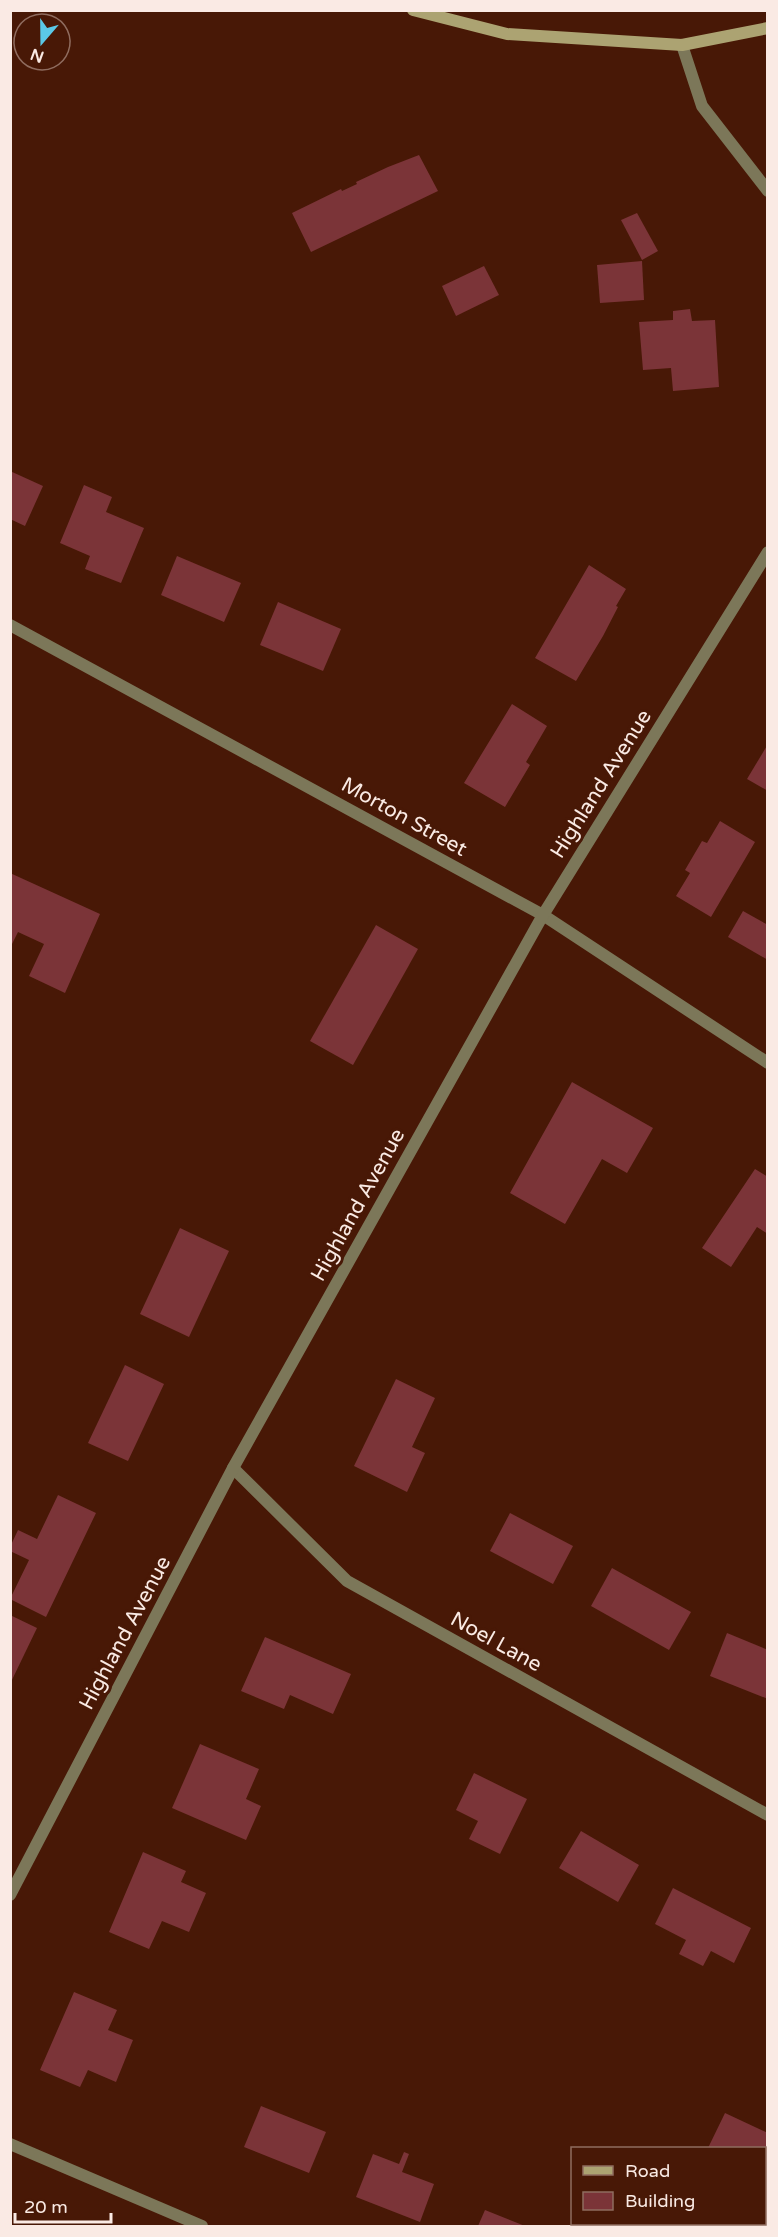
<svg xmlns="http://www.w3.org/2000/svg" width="778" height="2237" font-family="'Varela Round',sans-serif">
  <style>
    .building { fill: #7b3438 }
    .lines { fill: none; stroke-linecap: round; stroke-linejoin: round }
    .street { stroke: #7c7759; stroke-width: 12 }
    .secondary { stroke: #aca372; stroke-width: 12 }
    .labels { text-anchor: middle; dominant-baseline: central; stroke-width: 6; stroke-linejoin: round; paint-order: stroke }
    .street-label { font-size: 21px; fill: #faeae4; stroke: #481806 }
  </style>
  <rect width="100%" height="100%" fill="#481806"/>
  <g class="building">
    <path d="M419,155L438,191L311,252L292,213L341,189L342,191L357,184L356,182L388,167Z"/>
    <path d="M637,213L658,251L642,260L621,220Z"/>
    <path d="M642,261L644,300L600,303L597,265Z"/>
    <path d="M484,266L499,295L456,316L442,286Z"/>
    <path d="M690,309L692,321L715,320L719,387L673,391L671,368L643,370L639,322L673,320V311Z"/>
    <path d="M10,471L43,486L25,526L10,519Z"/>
    <path d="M84,485L112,497L106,512L144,528L121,583L85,569L90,556L60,543Z"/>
    <path d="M177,556L241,583L224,622L161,595Z"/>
    <path d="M589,565L626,589L616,606L618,607L603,636L576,681L535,658Z"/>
    <path d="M278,602L341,629L323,671L260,645Z"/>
    <path d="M512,704L547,726L526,762L530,765L505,807L464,783Z"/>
    <path d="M768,744V791L747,779Z"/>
    <path d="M720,821L755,842L711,917L676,896L690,873L685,870L702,841L707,843Z"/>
    <path d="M10,873L100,914L65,993L29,976L44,944L18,932L10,948Z"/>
    <path d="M743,911L768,925V960L728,937Z"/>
    <path d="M376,925L418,949L353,1065L310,1041Z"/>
    <path d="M572,1082L653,1128L627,1173L602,1159L565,1224L510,1193Z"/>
    <path d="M755,1169L768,1177V1234L757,1227L731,1267L702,1248Z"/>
    <path d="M180,1228L229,1251L189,1337L140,1314Z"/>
    <path d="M125,1365L164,1384L128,1461L88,1443Z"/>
    <path d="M396,1379L435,1398L412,1447L425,1453L407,1492L354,1466Z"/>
    <path d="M58,1495L96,1513L46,1617L10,1599L29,1560L10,1551V1547L18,1530L37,1539Z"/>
    <path d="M510,1513L573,1546L553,1584L490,1551Z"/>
    <path d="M612,1568L691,1612L669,1650L591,1606Z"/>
    <path d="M10,1615L37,1628L10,1684Z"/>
    <path d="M727,1633L768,1650V1699L710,1676Z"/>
    <path d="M265,1637L351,1674L333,1714L290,1695L284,1709L241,1691Z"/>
    <path d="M200,1744L259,1769L246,1799L261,1806L246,1840L172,1808Z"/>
    <path d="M474,1773L527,1799L500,1854L469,1839L478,1821L456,1810Z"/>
    <path d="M581,1831L639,1865L618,1902L559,1868Z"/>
    <path d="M143,1852L186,1871L181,1882L206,1893L189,1932L162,1921L149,1949L109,1932Z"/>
    <path d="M673,1888L751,1928L734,1963L711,1951L703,1966L679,1954L686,1940L655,1924Z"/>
    <path d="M74,1992L117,2010L108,2030L133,2040L116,2082L88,2070L80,2087L40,2070Z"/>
    <path d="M261,2106L326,2132L309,2173L244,2147Z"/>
    <path d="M725,2113L768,2133V2167L764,2173V2148H708Z"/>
    <path d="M404,2152L409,2154L402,2172L434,2184L420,2222L356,2197L373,2154L399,2164Z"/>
    <path d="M485,2210L525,2226H478Z"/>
  </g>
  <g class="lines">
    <g class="street">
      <path d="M682,45L702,106L768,191"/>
      <path d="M10,625L543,915L768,1063"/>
      <path d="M233,1468L347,1581L768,1815"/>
      <path d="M10,1895L233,1468L543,915L768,552"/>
      <path d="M10,2144L202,2226"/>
    </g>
    <path class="secondary" d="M413,10L507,34L682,45L768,28"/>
  </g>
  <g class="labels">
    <g class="street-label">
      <text transform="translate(601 784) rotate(-58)">Highland Avenue</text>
      <text transform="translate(404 817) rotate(29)">Morton Street</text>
      <text transform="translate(358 1205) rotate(-61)">Highland Avenue</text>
      <text transform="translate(125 1633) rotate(-62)">Highland Avenue</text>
      <text transform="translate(496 1642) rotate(29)">Noel Lane</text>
    </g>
  </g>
  <rect width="778" height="2237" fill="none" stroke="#faeae4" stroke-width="24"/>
  <rect x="571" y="2147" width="195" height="78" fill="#481806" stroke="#8f6c5f" stroke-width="1.5"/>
  <rect x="583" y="2166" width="30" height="9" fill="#aca372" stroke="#8f6c5f" stroke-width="1.5"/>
  <text x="625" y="2177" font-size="18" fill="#faeae4">Road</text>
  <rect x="583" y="2192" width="30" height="18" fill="#7b3438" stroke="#8f6c5f" stroke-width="1.5"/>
  <text x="625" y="2207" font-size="18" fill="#faeae4">Building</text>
  <g transform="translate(42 42) rotate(200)"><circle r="28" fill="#481806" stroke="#8f6c5f" stroke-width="1.5"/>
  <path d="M0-4.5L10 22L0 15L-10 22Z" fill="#5bc8e6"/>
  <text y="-9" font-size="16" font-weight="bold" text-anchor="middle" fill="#faeae4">N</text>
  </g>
  <path d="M15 2213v9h96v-9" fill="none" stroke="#faeae4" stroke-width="3"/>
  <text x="24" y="2213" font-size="18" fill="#faeae4" stroke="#481806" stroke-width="4.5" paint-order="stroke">20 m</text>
</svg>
